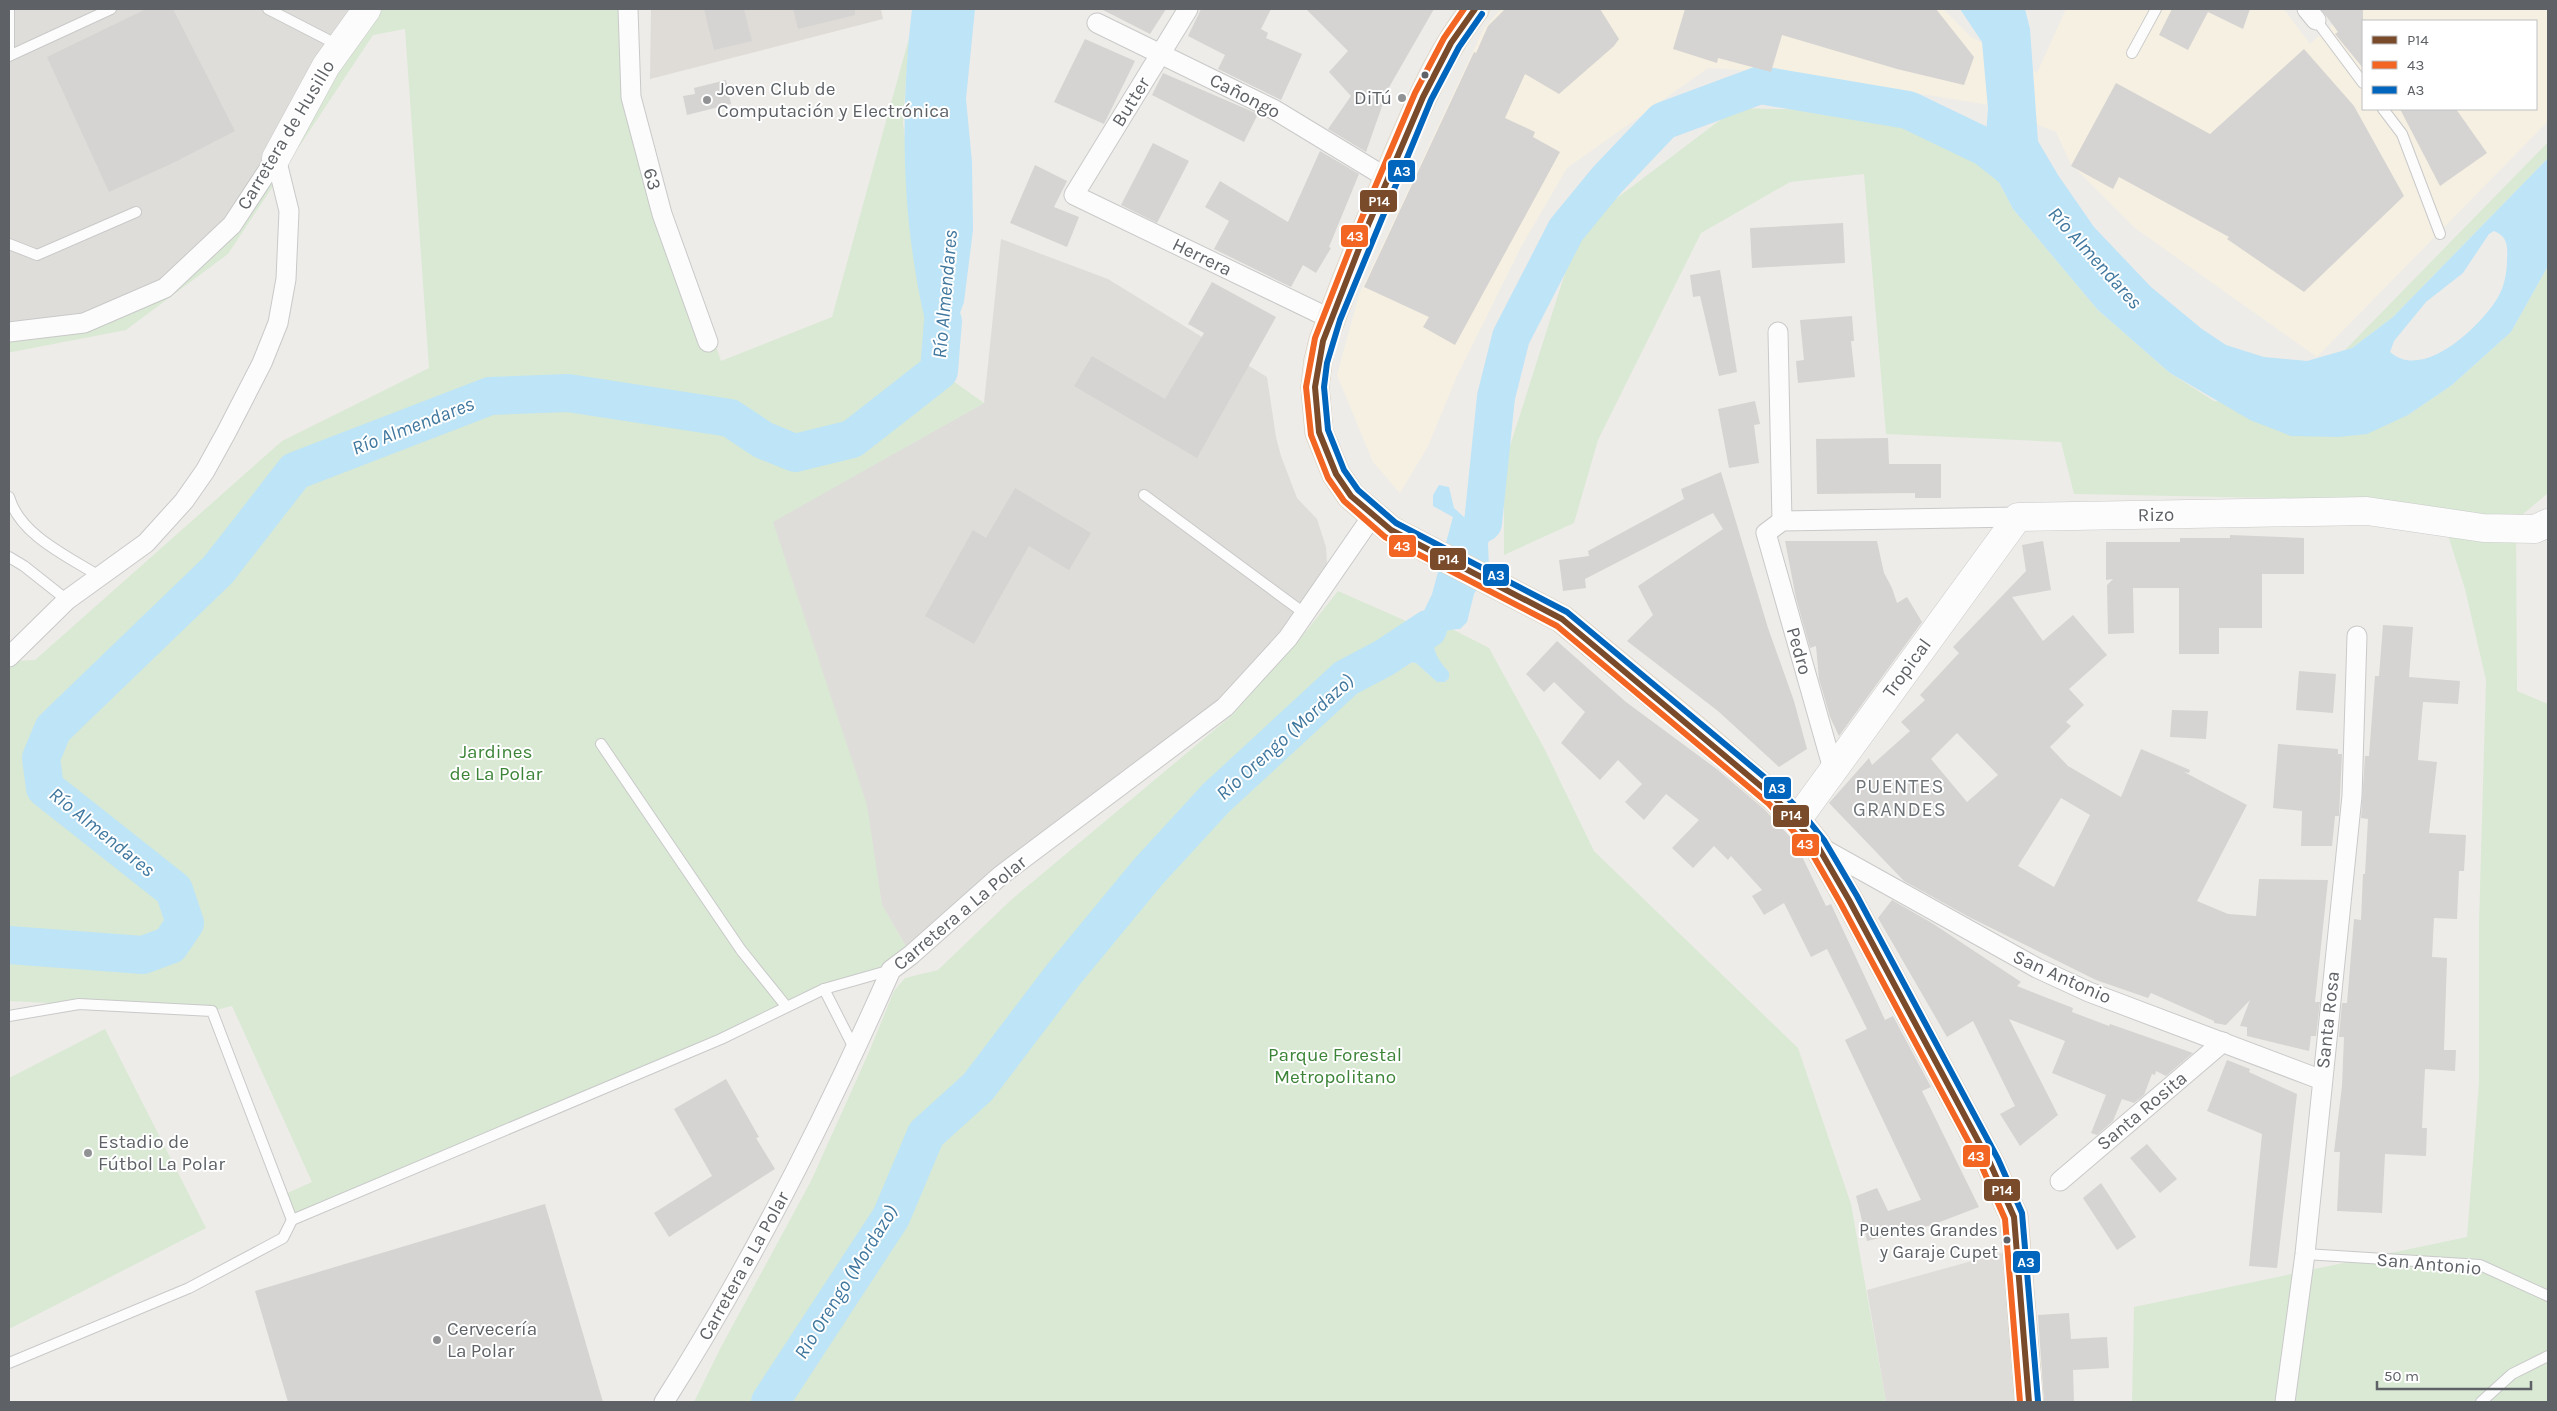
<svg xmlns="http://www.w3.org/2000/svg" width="2557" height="1411" font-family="Karla,sans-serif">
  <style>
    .commercial { fill: #f6f0e2; fill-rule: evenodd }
    .industrial { fill: #dfddd9 }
    .education { fill: #dfdcd8 }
    .green { fill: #d9e9d4 }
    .water { fill: #bee4f7; fill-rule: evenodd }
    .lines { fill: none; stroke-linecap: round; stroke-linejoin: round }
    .river { stroke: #bee4f7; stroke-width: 38 }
    .building { fill: #d5d4d2; fill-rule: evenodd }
    .lane-casing { stroke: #c9c9c9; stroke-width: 12 }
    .street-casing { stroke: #c9c9c9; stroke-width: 21 }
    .secondary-casing { stroke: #cacaca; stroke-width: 29 }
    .primary-casing { stroke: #d5c9b7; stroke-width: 29 }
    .lane { stroke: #fcfcfc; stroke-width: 10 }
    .street { stroke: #fcfcfc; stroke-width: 19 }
    .secondary { stroke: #fcfcfc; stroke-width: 28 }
    .primary { stroke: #f3f0e9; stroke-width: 28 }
    .bus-1-casing { stroke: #fff; stroke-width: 10 }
    .bus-2-casing { stroke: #fff; stroke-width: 10 }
    .bus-3-casing { stroke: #fff; stroke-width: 10 }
    .bus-1 { stroke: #7a4b2a; stroke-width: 6 }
    .bus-2 { stroke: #f26522; stroke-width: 6 }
    .bus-3 { stroke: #0065bd; stroke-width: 6 }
    .bus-dot { fill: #5e6266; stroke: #fff; stroke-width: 2 }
    .poi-dot { fill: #909294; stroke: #fff; stroke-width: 2 }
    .labels { text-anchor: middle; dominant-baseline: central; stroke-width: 4; stroke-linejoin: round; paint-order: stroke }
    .bus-label { font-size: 18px; fill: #5e6266; stroke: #fff; text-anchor: end }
    .poi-label { font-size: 19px; fill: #5e6266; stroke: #fff; text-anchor: start }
    .street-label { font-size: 19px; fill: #5e6266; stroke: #fff }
    .park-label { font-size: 19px; fill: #3c8437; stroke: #fff }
    .water-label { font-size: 20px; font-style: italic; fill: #3f779e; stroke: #fff }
    .neighbourhood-label { font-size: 20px; letter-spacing: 1px; fill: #6f7478; stroke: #fff }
    .line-badge { stroke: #fff; stroke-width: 2 }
    .badge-label { font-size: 14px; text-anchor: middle; font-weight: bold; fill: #fff }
  </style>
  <rect width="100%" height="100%" fill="#eeece8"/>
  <path class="commercial" d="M1501,9H1943L1971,37L2037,73L2066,9H2284L2310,44L2350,9H2548V121L2317,357L2135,228L2071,164L2056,132L1989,105L1798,74L1708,68L1567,168L1521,247L1457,376L1428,446L1400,493L1373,462L1337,375L1359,295L1484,28ZM2363,21H2536V109H2363Z"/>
  <g class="industrial">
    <path d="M9,9H367L232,225L165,288L84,323L9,332Z"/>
    <path d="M1001,239L1108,279L1267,377L1276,437L1281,456L1297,498L1317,519L1326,547L1328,579L1225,707L911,955L882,905L874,860L771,522L984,403Z"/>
    <path d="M2008,1251L2017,1402H1886L1867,1290Z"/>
  </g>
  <path class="education" d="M651,9H881L883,19L650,79Z"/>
  <g class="green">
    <path d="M367,9H628L631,97L721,361L832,317L909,38L903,123L928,336L939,371L984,403L773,522L867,805L882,905L911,955L901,963L786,1006L292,1220L283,1195L312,1182L232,1006L212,1011L9,1001V661L35,660L282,441L429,368L405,29L373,35L228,254L126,330L12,352H9V332L84,323L165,288L232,225Z"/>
    <path d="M1736,108L1889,112L1990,165L2013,209L2098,310L2170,373L2214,401L2408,415L2452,385L2511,332L2548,266V493L2516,520L2517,691L2548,704V1402H2132L2134,1307L2467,1237L2479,1083V923L2486,680L2465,589L2442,516L2370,500L2074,494L2061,442L1886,434L1864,174L1790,182L1701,233L1598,440L1574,523L1504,555V465L1580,226Z"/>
    <path d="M2548,142V158L2393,317L2352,348L2345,350Z"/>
    <path d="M1338,591L1415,625L1405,637L1399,662L1416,663L1437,682H1445L1449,678V672L1438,661L1434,648L1436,636L1442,631L1452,629L1489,648L1544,748L1594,851L1798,1048L1851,1204L1886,1402H694L720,1349L811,1181L869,1052L894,991L905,978L938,970L1011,900L1231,716L1296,644Z"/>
    <path d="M105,1029L206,1228L9,1329V1078Z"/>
  </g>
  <g class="water">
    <path d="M912,9H975L966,99L972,162L973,230L964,302L939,371C902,255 898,129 912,9Z"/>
    <path d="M1960,9H2025L2030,29L2038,141L2058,175L2094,227L2151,287L2202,329L2226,345L2264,357L2307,361L2352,348L2393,317L2548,158V266L2511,332L2452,385L2408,415L2367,434L2338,437L2291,436L2250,420L2170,373L2098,310L2013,209L1990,165L1985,147L1988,109L1982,42ZM2494,231C2507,236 2508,246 2507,259C2507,274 2504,289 2495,302C2477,329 2422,381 2390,352L2394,341L2426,302L2463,273L2489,234Z"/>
    <path d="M1489,474L1501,475L1502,520L1488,543L1489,570L1474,594L1467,622L1460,629C1426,630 1429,652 1449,672V678L1445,682H1437L1416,663L1384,658L1405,637L1423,613L1432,594L1453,517L1433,506V495L1439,485L1449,487L1454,508L1465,518L1470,516V507C1481,496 1479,489 1476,475Z"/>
  </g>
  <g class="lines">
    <g class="river">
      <path d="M1483,523L1496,397L1511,337L1566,230L1607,180L1663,121L1760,85L1908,110L1985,147L2024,178"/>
      <path d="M9,945L143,955L170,945L185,923L174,890L45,788L41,758L53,729L218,570L295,471L490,396L568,393L730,418L763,440L795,453L852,439L939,371L943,321"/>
      <path d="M770,1402L891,1217L926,1134L978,1087L1063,975L1148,872L1216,798L1346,678L1384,658L1428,629"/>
    </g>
  </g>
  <g class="building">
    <path d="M146,9H173L235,131L173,163L109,192L47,57Z"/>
    <path d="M704,9H744L752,41L714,50Z"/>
    <path d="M793,9H855V15L798,29Z"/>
    <path d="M1101,9H1166L1150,34Z"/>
    <path d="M1201,9H1271L1261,29L1268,33L1266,38L1302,54L1281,100L1218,69L1225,55L1188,36Z"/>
    <path d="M1306,9H1434L1388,89L1366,152L1328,129L1351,96L1329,72L1348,51Z"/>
    <path d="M1505,9H1600L1619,39L1614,46L1559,94L1525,74L1505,118L1535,132L1533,137L1560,152L1455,345L1423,327L1429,317L1364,287L1474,52L1476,53L1488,26Z"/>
    <path d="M1685,9H1936L1974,57L1964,85L1897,69L1782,35L1771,72L1718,58L1717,63L1673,49Z"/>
    <path d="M2172,9H2250L2243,29L2208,12L2188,50L2159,35Z"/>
    <path d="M2321,9H2363V68L2335,34L2338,32Z"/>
    <path d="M1085,39L1135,61L1104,124L1054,102Z"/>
    <path d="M2304,49L2354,106L2404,196L2304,292L2227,239L2229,237L2119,177L2113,189L2071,166L2116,83L2210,134Z"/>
    <path d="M1163,73L1258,114L1244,142L1152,95Z"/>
    <path d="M726,80L731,104L687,115L683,96L695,94L694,88Z"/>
    <path d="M2400,109H2456L2487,153L2440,186Z"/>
    <path d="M1153,143L1189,161L1157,223L1121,205Z"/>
    <path d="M1320,151L1359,174L1329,247L1331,248L1316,273L1303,265L1291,287L1214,249L1229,221L1205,207L1220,181L1288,222Z"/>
    <path d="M1035,165L1067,181L1054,207L1079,217L1067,247L1010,223Z"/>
    <path d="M1843,223L1845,263L1752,268L1750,228Z"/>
    <path d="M1720,270L1737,372L1719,376L1700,296L1693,297L1690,275Z"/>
    <path d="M1212,282L1276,317L1197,458L1074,386L1092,356L1165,399L1204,333L1188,324Z"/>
    <path d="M1852,316L1854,341H1851L1855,377L1798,383L1796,361L1804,360L1800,320Z"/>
    <path d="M1755,401L1760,424L1754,425L1759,463L1729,468L1718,409Z"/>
    <path d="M1888,438L1889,464H1941V498H1915V493L1817,494L1816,439Z"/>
    <path d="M1721,472L1768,628L1794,701L1807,749L1779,767L1718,711L1627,641L1653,615L1638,586L1723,529L1713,513L1585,579L1586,588L1563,591L1559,560L1589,556L1588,551L1684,499L1681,489Z"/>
    <path d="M1015,488L1091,533L1069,570L1029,546L974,644L925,616L973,530L986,538Z"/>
    <path d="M2230,535L2304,538V574H2262V628H2219V654H2179V588H2133L2134,633L2108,634L2107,585L2113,579L2106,580V542H2180V538H2230Z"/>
    <path d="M1785,541H1877L1884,573L1892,588L1897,603L1907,597L1922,622L1839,736L1830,717L1819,679L1816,646L1810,648L1796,598Z"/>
    <path d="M2043,541L2051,590L2012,597L2043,641L2073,615L2107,655L2069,689L2084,705L2066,722L2071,726L2050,747L2068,766L2121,797L2141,749L2190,770L2189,773L2184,772L2247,805L2197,901L2228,914L2256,916L2259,879L2328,880L2315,1002H2320L2316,1036H2311L2309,1051L2247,1036V1027L2240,1026L2250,1000L2226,1025L2214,1023V1021L2151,993L2148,998L2096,980L1969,917L1904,881L1829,803L1869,758L1872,765L1910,731L1901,722L1925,700L1920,695L1959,653L1953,647L2026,571L2022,545ZM1957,733L1998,775L1967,802L1931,759ZM2061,798L2090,815L2054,887L2018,866Z"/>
    <path d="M2383,625L2413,627L2409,677L2460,681L2458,704L2423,702L2418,760L2437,762L2429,833L2466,835L2464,871H2459L2457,919L2434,918L2432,957L2447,958L2444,1050H2456L2455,1071L2425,1069L2422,1128H2427L2426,1156L2385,1154L2382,1213L2337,1211L2340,1152H2334L2342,1086L2344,1037H2339L2342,1003H2347L2354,919L2361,920L2363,874H2365L2368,819L2361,818L2365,756H2369L2375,676H2379Z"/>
    <path d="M1557,641L1626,702L1718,770L1764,809L1795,842L1826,906L1831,904L1885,1020L1893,1016L1931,1087L1922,1091L1979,1207L1932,1225L1867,1241L1856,1196L1877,1188L1888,1211L1921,1200L1845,1040L1867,1029L1827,949L1811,957L1784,903L1764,915L1752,896L1762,890L1731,856L1728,860L1714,846L1693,868L1672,848L1699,820L1666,794L1644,820L1625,802L1642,784L1618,760L1600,780L1561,743L1585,712L1554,682L1544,692L1526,674Z"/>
    <path d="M2299,671L2336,674L2333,713L2296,710Z"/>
    <path d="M2172,710L2208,711L2206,739L2170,737Z"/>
    <path d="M2278,744L2338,749V754H2342L2339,816H2335L2332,846H2301L2302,811L2273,808Z"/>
    <path d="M1892,900L1932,923L2021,982L2017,986L2073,1008L2072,1012L2109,1026L2110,1024L2193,1053L2166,1076L2156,1071L2155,1075L2152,1074L2144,1095L2134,1103L2122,1099L2113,1121L2097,1135L2091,1133L2106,1095L2052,1073L2065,1041L2009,1019L2058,1115L2020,1146L2000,1114L2015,1106L1973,1021L1947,1037L1878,918Z"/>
    <path d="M2227,1060L2250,1069L2249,1072L2297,1094L2277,1268L2249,1266L2262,1134L2207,1111Z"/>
    <path d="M726,1079L759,1137L756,1138L775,1169L669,1237L654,1213L712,1176L674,1109Z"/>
    <path d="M2147,1144L2177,1179L2160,1193L2130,1158Z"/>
    <path d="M2101,1183L2136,1237L2117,1250L2083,1198Z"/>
    <path d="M545,1204L603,1402H288L255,1291Z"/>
    <path d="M2069,1313L2071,1339L2107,1337L2109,1368L2073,1370L2074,1402H2044L2038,1315Z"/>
  </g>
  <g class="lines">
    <g class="lane-casing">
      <g id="lane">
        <path d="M268,9L338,45"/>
        <path d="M2316,20L2363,83"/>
        <path d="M2132,53L2156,9"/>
        <path d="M9,56L111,9"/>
        <path d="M9,56V9"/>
        <path d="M2383,109L2402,134L2440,234"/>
        <path d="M9,244L37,255L136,212"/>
        <path d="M1144,495L1304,613"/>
        <path d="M9,497C20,535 67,556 99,576"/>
        <path d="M9,557L24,566L67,600"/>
        <path d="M601,744L741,950L786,1006"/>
        <path d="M824,989L855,1050"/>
        <path d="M9,1016L79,1004L212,1011L292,1220L721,1039L824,989L891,970"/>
        <path d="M2305,1254L2480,1265L2548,1296"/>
        <path d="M9,1363L189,1288L283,1238L292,1220"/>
        <path d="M2481,1402L2512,1374L2548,1356"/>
      </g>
    </g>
    <g class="street-casing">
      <g id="street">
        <path d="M628,9L631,97L662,214L708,342"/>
        <path d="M1188,9L1074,195L1331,319"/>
        <path d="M2307,9L2316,20"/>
        <path d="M1097,23L1275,110L1387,178"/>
        <path d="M9,332L84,323L165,288L232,225L276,158"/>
        <path d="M1778,332L1782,521"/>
        <path d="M9,657L67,600L146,543L184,501L205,471L226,433L262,363L278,323L286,279L289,211L276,158"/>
        <path d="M1833,769L1766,533L1782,521L2018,517"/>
        <path d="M1820,847L2037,968L2089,992L2322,1080"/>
        <path d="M2060,1181L2223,1042"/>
        <path d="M664,1402C752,1264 825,1119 891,970L911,955L1000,876L1225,707L1288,638L1373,515"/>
        <path d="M2285,1402L2305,1254L2352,796L2357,636"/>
      </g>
    </g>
    <g class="secondary-casing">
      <g id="secondary">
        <path d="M276,158L326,66L367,9"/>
        <path d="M1797,820L2018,517L2367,511L2483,528L2535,529L2548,523"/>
      </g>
    </g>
    <g class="primary-casing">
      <path id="primary" d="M1475,9C1440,52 1420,103 1398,153C1372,215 1346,278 1323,341L1318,361L1315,387L1319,432L1336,474L1351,496L1391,530L1562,619L1697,731L1775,798L1797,820L1817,845L1849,900L1990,1163L2014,1217L2029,1402"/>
    </g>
    <use href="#lane" class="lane"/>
    <use href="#street" class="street"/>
    <use href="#secondary" class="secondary"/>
    <use href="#primary" class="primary"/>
    <g class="bus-1-casing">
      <path id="bus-1" d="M1475,9L1451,43L1423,97L1369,223L1323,341L1315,387L1319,432L1336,474L1351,496L1391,530L1562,619L1775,798L1817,845L1849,900L1990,1163L2014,1217L2029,1402"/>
    </g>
    <g class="bus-2-casing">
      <path id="bus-2" d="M1464,9L1444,38L1415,93L1361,220L1315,338L1306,387L1311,435L1328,478L1344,501L1385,537L1557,626L1769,804L1810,850L1841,904L1982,1167L2005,1219L2020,1402"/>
    </g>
    <g class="bus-3-casing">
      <path id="bus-3" d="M1482,14L1459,47L1431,100L1340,320L1327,363L1324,387L1328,430L1344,470L1358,490L1396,523L1567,612L1781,791L1804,815L1824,840L1857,896L1998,1159L2022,1213L2038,1401"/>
    </g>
    <use href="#bus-1" class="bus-1"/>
    <use href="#bus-2" class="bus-2"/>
    <use href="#bus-3" class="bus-3"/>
  </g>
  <g class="bus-dot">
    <circle cx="1425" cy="75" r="4.5"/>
    <circle cx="2007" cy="1240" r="4.5"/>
  </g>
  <g class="poi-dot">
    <circle cx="1402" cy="98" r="5"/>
    <circle cx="707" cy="100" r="5"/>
    <circle cx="88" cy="1153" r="5"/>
    <circle cx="437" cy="1340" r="5"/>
  </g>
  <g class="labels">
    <g class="bus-label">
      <text x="1998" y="1230">Puentes Grandes<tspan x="1998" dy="22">y Garaje Cupet</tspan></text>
    </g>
    <g class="poi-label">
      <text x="717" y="89">Joven Club de<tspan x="717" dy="22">Computación y Electrónica</tspan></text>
      <text x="1392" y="98" text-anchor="end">DiTú</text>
      <text x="98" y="1142">Estadio de<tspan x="98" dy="22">Fútbol La Polar</tspan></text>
      <text x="447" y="1329">Cervecería<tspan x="447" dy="22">La Polar</tspan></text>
    </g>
    <g class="street-label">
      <text transform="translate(1245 96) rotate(27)">Cañongo</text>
      <text transform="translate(1131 102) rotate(-58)">Butter</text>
      <text transform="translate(286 135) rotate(-59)">Carretera de Husillo</text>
      <text transform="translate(652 179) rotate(75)">63</text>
      <text transform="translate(1202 257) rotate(26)">Herrera</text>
      <text transform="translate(2156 515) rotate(-1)">Rizo</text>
      <text transform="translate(1799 651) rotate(74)">Pedro</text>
      <text transform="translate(1907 668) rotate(-54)">Tropical</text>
      <text transform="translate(960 913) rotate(-40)">Carretera a La Polar</text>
      <text transform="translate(2062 977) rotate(24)">San Antonio</text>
      <text transform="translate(2328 1020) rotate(-84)">Santa Rosa</text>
      <text transform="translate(2142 1111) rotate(-40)">Santa Rosita</text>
      <text transform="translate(2429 1264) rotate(5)">San Antonio</text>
      <text transform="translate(744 1266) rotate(-61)">Carretera a La Polar</text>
    </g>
    <g class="park-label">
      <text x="496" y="752">Jardines<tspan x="496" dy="22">de La Polar</tspan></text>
      <text x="1335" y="1055">Parque Forestal<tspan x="1335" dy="22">Metropolitano</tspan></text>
    </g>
    <g class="water-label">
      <text transform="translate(2095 258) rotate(48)">Río Almendares</text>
      <text transform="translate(945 294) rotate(-85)">Río Almendares</text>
      <text transform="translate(413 426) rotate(-21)">Río Almendares</text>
      <text transform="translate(1285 737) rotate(-42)">Río Orengo (Mordazo)</text>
      <text transform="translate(102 832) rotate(39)">Río Almendares</text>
      <text transform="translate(846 1282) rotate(-58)">Río Orengo (Mordazo)</text>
    </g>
    <g class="neighbourhood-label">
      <text x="1900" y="786">PUENTES<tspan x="1900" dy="23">GRANDES</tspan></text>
    </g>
  </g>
  <g class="line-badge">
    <rect x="1387" y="159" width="29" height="24" rx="5" fill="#0065bd"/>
    <rect x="1359" y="189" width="39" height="24" rx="5" fill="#7a4b2a"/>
    <rect x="1340" y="224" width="29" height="24" rx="5" fill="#f26522"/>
    <rect x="1388" y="534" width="29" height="24" rx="5" fill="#f26522"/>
    <rect x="1429" y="547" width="38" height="24" rx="5" fill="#7a4b2a"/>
    <rect x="1482" y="563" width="28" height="24" rx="5" fill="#0065bd"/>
    <rect x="1763" y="776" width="29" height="24" rx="5" fill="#0065bd"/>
    <rect x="1772" y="804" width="38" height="24" rx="5" fill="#7a4b2a"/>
    <rect x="1791" y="833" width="29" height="24" rx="5" fill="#f26522"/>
    <rect x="1962" y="1144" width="29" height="24" rx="5" fill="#f26522"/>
    <rect x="1983" y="1178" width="38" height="24" rx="5" fill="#7a4b2a"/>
    <rect x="2012" y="1250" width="29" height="24" rx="5" fill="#0065bd"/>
  </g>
  <g class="badge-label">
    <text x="1402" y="176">A3</text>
    <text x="1379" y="206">P14</text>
    <text x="1355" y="241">43</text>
    <text x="1402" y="551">43</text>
    <text x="1448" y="564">P14</text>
    <text x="1496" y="580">A3</text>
    <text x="1777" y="793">A3</text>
    <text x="1791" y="820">P14</text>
    <text x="1805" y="849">43</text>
    <text x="1976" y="1161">43</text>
    <text x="2002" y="1195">P14</text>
    <text x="2026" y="1267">A3</text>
  </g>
  <rect width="2557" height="1411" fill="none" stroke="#5e6266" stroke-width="20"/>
  <rect x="2362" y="20" width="175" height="90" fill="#ffffff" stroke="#bfc0c2"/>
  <rect x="2372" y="36" width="25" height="8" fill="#7a4b2a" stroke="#bfc0c2"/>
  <text x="2407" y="45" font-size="15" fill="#5e6266">P14</text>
  <rect x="2372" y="61" width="25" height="8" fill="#f26522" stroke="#bfc0c2"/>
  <text x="2407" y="70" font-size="15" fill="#5e6266">43</text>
  <rect x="2372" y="86" width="25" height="8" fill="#0065bd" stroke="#bfc0c2"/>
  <text x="2407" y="95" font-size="15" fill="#5e6266">A3</text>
  <path d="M2377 1381v8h154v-8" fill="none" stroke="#5e6266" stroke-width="2.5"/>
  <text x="2384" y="1381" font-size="15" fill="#5e6266" stroke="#ffffff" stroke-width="4" paint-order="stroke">50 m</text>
</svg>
